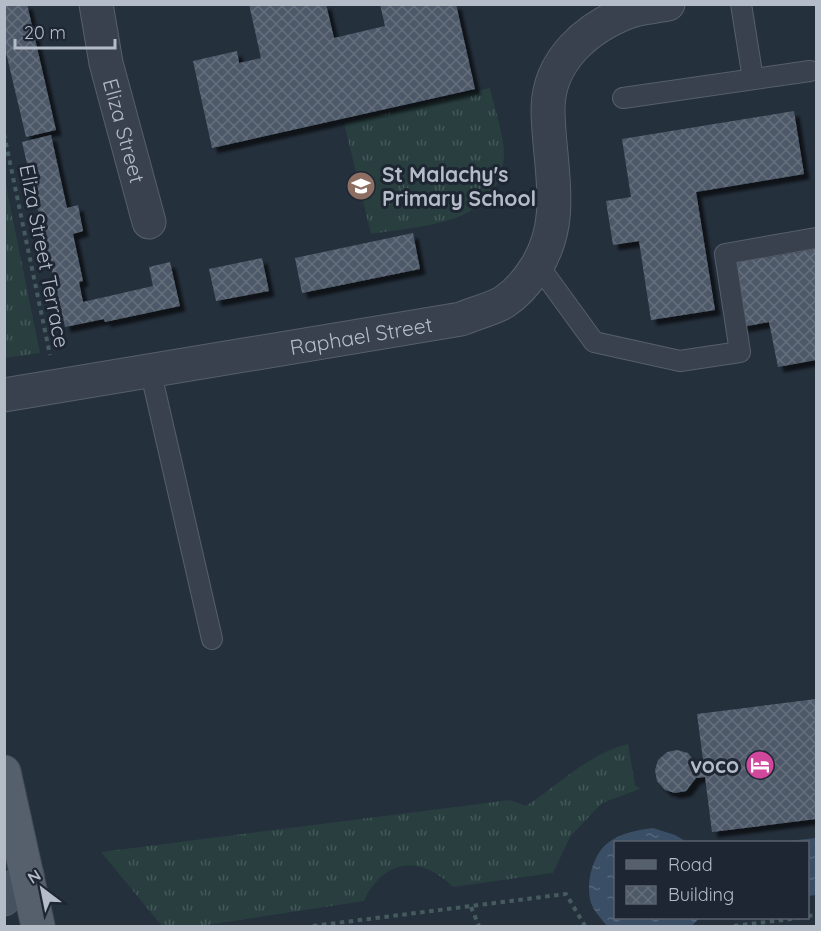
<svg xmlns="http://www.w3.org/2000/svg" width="821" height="931" font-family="Quicksand,sans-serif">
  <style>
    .grass { fill: url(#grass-tufts) }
    .water { fill: url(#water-ripples) }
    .building { fill: url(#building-cross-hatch); filter: url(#shadow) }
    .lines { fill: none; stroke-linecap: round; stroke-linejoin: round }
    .lane-casing { stroke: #565f6b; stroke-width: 22 }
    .street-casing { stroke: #565f6b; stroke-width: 35 }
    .secondary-casing { stroke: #565f6b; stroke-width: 35 }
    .primary-casing { stroke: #444d59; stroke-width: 35 }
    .path { stroke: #465b5d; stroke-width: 4; stroke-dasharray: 4.5 4.5; stroke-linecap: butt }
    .lane { stroke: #38414d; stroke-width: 20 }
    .street { stroke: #38414d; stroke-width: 33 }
    .secondary { stroke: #475160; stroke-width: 33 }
    .primary { stroke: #56606d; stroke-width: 33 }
    .labels { text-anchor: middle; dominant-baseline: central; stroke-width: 6; stroke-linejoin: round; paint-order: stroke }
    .street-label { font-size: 21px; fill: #b4bcc8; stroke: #1d2632 }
    .poi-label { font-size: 21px; font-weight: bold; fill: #b4bcc8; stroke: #1d2632; text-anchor: start }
  </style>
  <defs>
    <pattern id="grass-tufts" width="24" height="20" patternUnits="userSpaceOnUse" patternTransform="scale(1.5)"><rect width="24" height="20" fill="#283e3f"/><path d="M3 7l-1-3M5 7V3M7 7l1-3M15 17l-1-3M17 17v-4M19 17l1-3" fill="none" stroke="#455859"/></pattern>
    <pattern id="water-ripples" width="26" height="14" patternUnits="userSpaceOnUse" patternTransform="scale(1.5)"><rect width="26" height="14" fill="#3a4e65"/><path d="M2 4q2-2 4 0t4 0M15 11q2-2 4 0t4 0" fill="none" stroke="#54667a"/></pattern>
    <pattern id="building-cross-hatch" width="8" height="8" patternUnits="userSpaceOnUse" patternTransform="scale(1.5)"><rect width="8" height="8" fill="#4e5968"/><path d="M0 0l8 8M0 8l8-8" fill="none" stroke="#656f7c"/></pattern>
    <filter id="shadow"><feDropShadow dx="5.5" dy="5.5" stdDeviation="1.5" flood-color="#0009"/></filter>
  </defs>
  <rect width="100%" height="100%" fill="#25303d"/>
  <g class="grass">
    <path d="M490,88C494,107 505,138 504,156C499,226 424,225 371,234L344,123Z"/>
    <path d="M5,181L40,353L5,358H4Z"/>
    <path d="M628,744L635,785L640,789L602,803L570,837L553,873L453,887C421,855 384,858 364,901L200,926H162L101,852L510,800L526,806C560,784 588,754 628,744Z"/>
  </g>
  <g class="water">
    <path d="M653,828L675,835L687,842H616V918H699L692,926H607C602,920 594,911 591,903C585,882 593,851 612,840C625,832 639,830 653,828Z"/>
    <path d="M816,838V895L808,896V842H779Z"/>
  </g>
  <g class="building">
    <path d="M4,4H27L56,130L26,137L4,44Z"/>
    <path d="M249,4H326L334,38L385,26L380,4H456L475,89L212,148L193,61L237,51L239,63L261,58Z"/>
    <path d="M794,111L804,174L696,192L715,310L651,320L639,241L613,245L606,201L631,197L622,139Z"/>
    <path d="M51,135L67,208L78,205L83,231L73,234L83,281L79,282L83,302L153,286L149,267L170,262L180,306L105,322L104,319L65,327L22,142Z"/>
    <path d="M413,233L420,269L302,293L295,258Z"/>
    <path d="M816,249V360L778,367L769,322L742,327L729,259L766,253L767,258Z"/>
    <path d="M262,258L269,291L216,301L209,269Z"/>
    <path d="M816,699V819L712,832L705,777L696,778L686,791L675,793L665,790L657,781L655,770L658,760L667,752L677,750L688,753L695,762L696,769L704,767L697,714Z"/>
  </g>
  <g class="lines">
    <g class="lane-casing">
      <g id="lane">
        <path d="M741,4L753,79"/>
        <path d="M623,98L810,71"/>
        <path d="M538,265L594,342L680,361L740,352L725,254L816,238"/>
        <path d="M150,369L212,639"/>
      </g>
    </g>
    <g class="street-casing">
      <g id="street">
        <path id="s1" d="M96,4L106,63L149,222"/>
        <path id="s2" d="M4,395L461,319C475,313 492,309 504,302C516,294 528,280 535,269C568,219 548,164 548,108C549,60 587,28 628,12C640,7 655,7 668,4"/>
      </g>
    </g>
    <g class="secondary-casing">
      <path id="secondary" d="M4,899L27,875"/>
    </g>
    <g class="primary-casing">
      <path id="primary" d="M4,772L38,926"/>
    </g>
    <g class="path">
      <path d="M4,134L50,355"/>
      <path d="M471,907L479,926"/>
      <path d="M808,916L816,915"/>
      <path d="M313,926L566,894L585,926"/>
      <path d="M734,926L799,918"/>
    </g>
    <use href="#lane" class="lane"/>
    <use href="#street" class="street"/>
    <use href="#secondary" class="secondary"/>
    <use href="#primary" class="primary"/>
  </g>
  <defs>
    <g id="school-disc" transform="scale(1.5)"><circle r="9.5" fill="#8d6e63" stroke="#1d2632"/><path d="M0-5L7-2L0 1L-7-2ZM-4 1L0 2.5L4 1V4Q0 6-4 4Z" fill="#fff"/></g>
    <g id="hotel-disc" transform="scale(1.5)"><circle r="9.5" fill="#d1479c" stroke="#1d2632"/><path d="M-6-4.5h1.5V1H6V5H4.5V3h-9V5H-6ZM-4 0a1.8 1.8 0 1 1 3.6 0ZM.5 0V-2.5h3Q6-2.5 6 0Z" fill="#fff"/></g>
  </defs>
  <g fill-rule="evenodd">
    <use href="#school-disc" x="361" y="186"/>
    <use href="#hotel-disc" x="760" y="765"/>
  </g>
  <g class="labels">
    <g class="street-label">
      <text stroke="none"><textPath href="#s1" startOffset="130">Eliza Street</textPath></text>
      <text transform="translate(45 256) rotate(79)">Eliza Street Terrace</text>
      <text stroke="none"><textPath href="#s2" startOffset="362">Raphael Street</textPath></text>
    </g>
    <g class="poi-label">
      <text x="382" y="174">St Malachy's<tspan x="382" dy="24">Primary School</tspan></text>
      <text x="739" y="765" text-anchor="end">voco</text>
    </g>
  </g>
  <rect width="821" height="931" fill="none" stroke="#b4bcc8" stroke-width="12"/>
  <rect x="614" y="841" width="195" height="78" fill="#1d2632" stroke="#59626e" stroke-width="1.5"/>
  <rect x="626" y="860" width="30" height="9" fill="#56606d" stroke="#59626e" stroke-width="1.5"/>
  <text x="668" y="871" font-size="18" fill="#b4bcc8">Road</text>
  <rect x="626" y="886" width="30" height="18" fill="url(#building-cross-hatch)" stroke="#59626e" stroke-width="1.5"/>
  <text x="668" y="901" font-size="18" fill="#b4bcc8">Building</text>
  <g transform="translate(42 889) rotate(328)" stroke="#1d2632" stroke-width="4.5" paint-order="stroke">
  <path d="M0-4.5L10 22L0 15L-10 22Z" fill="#b4bcc8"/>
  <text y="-9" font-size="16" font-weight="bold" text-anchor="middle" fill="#b4bcc8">N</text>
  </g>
  <path d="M15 39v9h100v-9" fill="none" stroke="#b4bcc8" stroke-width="3"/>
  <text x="24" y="39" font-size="18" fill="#b4bcc8" stroke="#1d2632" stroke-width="4.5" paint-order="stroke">20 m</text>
</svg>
